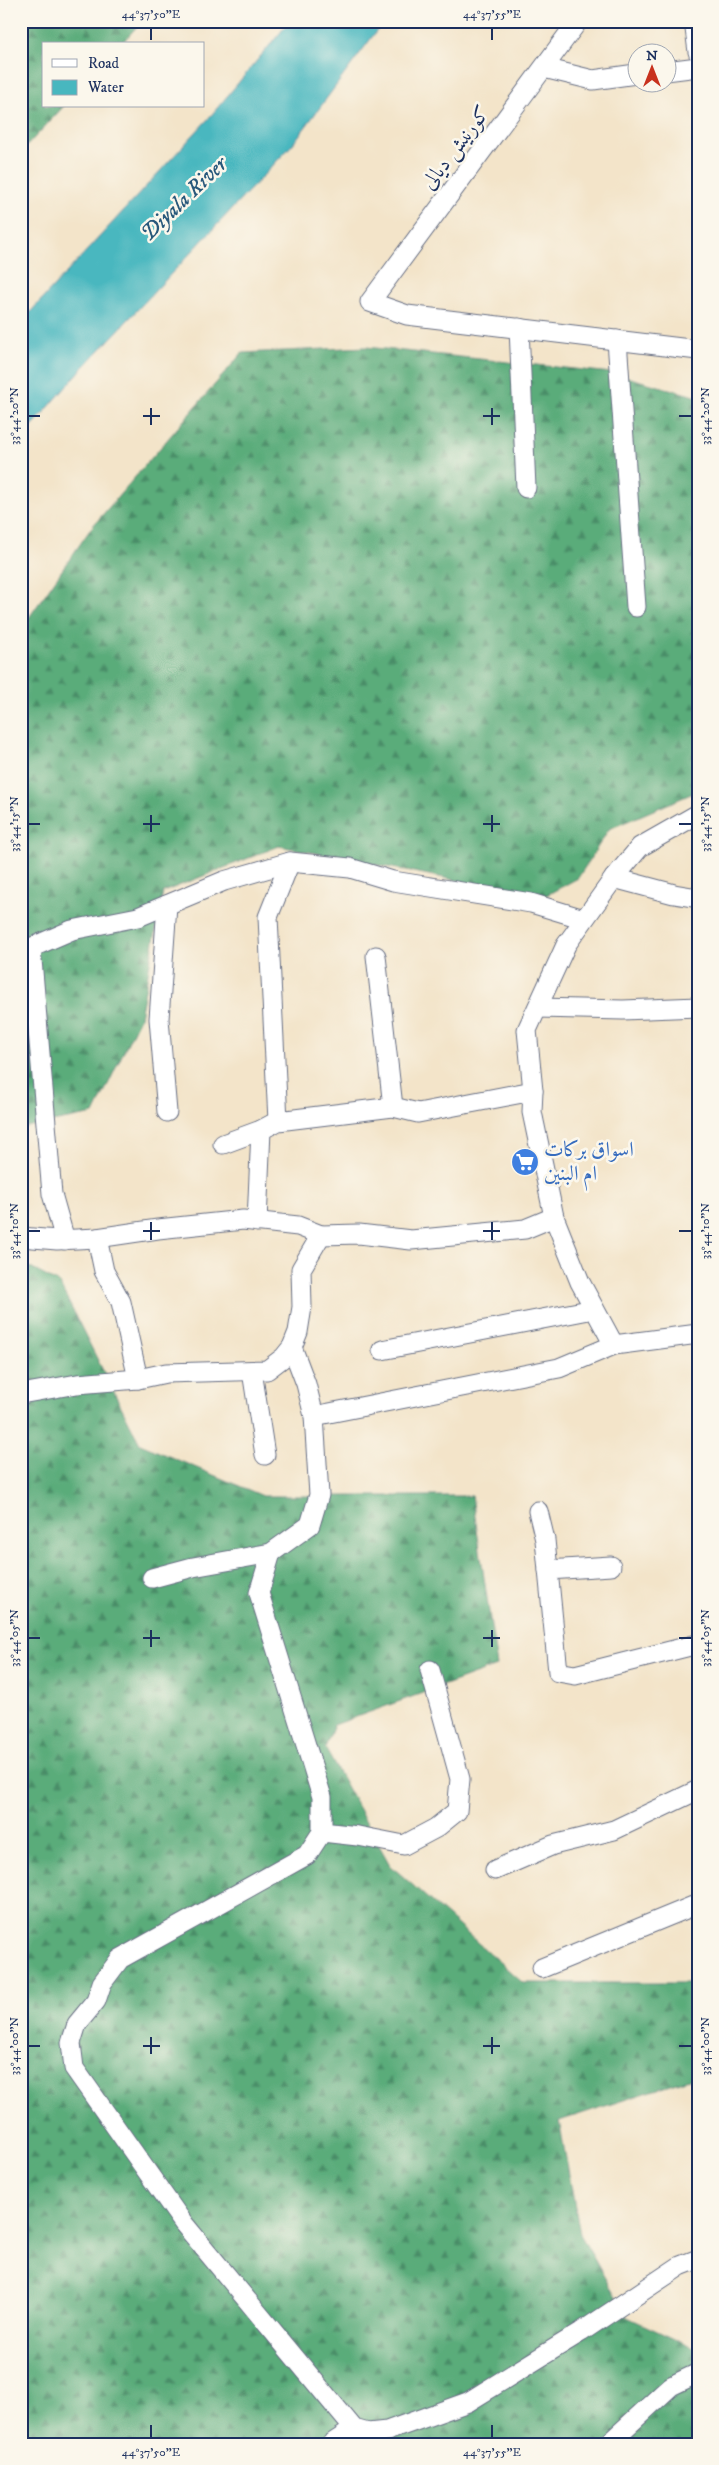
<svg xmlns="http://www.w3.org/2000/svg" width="719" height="2465" font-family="'IM FELL DW Pica',Amiri,serif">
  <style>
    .forest { fill: url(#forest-firs); stroke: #3a6e6c }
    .water { fill: #48b7bf; stroke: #32738e }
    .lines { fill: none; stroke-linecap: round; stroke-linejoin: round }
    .street-casing { stroke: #676e83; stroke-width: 21 }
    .street { stroke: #fff; stroke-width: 19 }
    .ticks { fill: none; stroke: #1b2f5e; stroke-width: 2 }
    .labels { text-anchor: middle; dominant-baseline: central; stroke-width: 5; stroke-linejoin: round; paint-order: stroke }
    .street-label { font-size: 21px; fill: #1b2f5e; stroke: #fbf7ec }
    .shop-label { font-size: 21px; fill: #366cbe; stroke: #fbf7ec; text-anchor: start }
    .water-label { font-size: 22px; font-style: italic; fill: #28587b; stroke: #fbf7ec }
    .neatline { fill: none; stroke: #1b2f5e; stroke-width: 2 }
    .ticks-label { font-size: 12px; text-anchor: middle; fill: #1b2f5e }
  </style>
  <defs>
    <pattern id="forest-firs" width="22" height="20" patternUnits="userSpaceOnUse" patternTransform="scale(1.25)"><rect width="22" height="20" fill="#5aac7a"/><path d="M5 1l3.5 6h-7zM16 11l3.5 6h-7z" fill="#4a8c67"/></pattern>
  </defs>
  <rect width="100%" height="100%" fill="#fbf7ec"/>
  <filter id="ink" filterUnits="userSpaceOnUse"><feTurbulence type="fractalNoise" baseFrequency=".02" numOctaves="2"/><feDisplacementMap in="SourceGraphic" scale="10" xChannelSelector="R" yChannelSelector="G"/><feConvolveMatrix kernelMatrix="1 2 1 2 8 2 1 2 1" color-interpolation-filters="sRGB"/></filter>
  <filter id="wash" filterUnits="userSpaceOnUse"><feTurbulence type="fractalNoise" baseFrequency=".0096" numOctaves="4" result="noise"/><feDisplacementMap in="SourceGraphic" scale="20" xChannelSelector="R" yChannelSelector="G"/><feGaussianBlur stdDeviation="1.12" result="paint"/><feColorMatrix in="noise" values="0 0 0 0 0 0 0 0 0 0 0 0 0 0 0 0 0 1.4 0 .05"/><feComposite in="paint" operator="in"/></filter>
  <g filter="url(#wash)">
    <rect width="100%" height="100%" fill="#f3e4c9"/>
    <g class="forest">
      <path d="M21,21H142L121,44H44V106H64L21,152Z"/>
      <path d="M366,347L612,373L698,397V791L609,829L578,878L543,897L279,846L163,892L140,1017L94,1114L21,1128V629L92,527L242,353Z"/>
      <path d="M21,1263L59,1283L140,1444L263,1496H472L497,1666L334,1725L325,1748L390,1865L523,1983H698V2076L559,2121L580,2234L627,2317L698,2350V2444H21Z"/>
    </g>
    <path class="water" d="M290,21H384L292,145L80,371L21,439V322L208,119Z"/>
  </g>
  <g filter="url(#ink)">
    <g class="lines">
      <g class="street-casing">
        <g id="street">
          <path d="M578,21L370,302L407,315L698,350"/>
          <path d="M694,21L698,52"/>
          <path d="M544,68L593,80L636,74"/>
          <path d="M666,71L698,67"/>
          <path d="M519,328L526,488"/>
          <path d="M617,340L636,607"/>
          <path d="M614,878L674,894L698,898"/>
          <path d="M167,905L159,1019L167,1112"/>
          <path d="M31,948L52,1194L65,1240"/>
          <path d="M21,952L72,930L138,917L224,881L290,862L350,868L393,881L531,903L584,919"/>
          <path d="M376,956L393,1107"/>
          <path d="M538,1008L623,1010L698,1007"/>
          <path d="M278,1121L268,917L290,862"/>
          <path d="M223,1144L261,1130L278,1121L393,1107L418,1113L533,1091"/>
          <path d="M257,1222L261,1130"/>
          <path d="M21,1237L57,1240L97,1238L158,1229L243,1220L298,1226L321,1235L359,1234L411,1240L525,1229L554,1217"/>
          <path d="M97,1238L104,1271L121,1302L138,1379"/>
          <path d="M614,1345L580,1282L554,1217L532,1112L533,1091L527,1030L566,945L614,878L640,847L698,814"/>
          <path d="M382,1350L594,1309"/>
          <path d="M252,1371L265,1455"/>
          <path d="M21,1394L77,1384L138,1379L166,1373L267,1370L284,1357L292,1347L298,1332L302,1307L301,1269L321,1235"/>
          <path d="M314,1416L559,1368L614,1345L698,1334"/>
          <path d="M538,1511L545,1540L548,1570"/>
          <path d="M271,1553L259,1593L322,1797V1832L307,1855L120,1959L102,1983L96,2001L77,2024L71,2043L74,2068L184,2224L354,2429L368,2433L387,2431L468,2402L581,2332L680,2266L698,2259"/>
          <path d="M611,1566L548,1570L558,1672L575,1675L698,1644"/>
          <path d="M152,1578L193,1567L271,1553L310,1525L319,1495L314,1416L306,1384L292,1347"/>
          <path d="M322,1832L358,1836L404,1845L436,1828L457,1811L460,1779L430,1670"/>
          <path d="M495,1870L553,1845L614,1830L698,1790"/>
          <path d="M542,1968L698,1904"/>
          <path d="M331,2444L354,2429"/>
          <path d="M608,2444L671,2386L698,2373"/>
        </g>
      </g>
      <use href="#street" class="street"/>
    </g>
  </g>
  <path class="ticks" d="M151,28V40M492,28V40M151,408V425M492,408V425M28,416H40M143,416H160M483,416H500M679,416H692M151,815V832M492,815V832M28,824H40M143,824H160M483,824H500M679,824H692M151,1222V1240M492,1222V1240M28,1231H40M143,1231H160M483,1231H500M679,1231H692M151,1630V1647M492,1630V1647M28,1638H40M143,1638H160M483,1638H500M679,1638H692M151,2037V2054M492,2037V2054M28,2046H40M143,2046H160M483,2046H500M679,2046H692M151,2425V2438M492,2425V2438"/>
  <defs>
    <g id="supermarket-disc" transform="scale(1.4375)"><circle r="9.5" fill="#3f7fe0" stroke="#fbf7ec"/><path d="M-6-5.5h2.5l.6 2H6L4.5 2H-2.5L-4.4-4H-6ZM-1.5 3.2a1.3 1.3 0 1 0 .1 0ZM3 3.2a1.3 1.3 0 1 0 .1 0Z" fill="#fff"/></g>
  </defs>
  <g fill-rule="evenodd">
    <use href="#supermarket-disc" x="525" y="1162"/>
  </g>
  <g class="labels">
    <g class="street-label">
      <text transform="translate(456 148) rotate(-53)">كورنيش ديالى</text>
    </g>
    <g class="shop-label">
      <text x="544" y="1150">اسواق بركات<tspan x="544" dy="24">ام البنين</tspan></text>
    </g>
    <g class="water-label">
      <text transform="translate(184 199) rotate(-44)">Diyala River</text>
    </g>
  </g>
  <rect width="719" height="2465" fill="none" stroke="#fbf7ec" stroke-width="55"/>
  <rect x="42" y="42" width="162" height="65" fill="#fbf7ec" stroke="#a1a7b3"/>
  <rect x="52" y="59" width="25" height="8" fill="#ffffff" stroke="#a1a7b3"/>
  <text x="88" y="68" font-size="15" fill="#1b2f5e">Road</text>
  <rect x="52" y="80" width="25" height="15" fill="#48b7bf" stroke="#a1a7b3"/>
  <text x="88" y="92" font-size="15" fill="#1b2f5e">Water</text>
  <g transform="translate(652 68)"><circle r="24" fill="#fbf7ec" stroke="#a1a7b3"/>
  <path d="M0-4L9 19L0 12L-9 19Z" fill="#c8321e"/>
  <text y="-8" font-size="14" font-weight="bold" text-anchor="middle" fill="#1b2f5e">N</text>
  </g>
  <rect x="28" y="28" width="664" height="2410" class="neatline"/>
  <g class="ticks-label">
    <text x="151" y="18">44°37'50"E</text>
    <text x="492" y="18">44°37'55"E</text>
    <text transform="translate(14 416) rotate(-90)" y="4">33°44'20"N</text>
    <text transform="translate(705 416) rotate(-90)" y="4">33°44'20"N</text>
    <text transform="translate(14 824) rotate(-90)" y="4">33°44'15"N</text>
    <text transform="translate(705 824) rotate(-90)" y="4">33°44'15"N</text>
    <text transform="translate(14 1231) rotate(-90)" y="4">33°44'10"N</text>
    <text transform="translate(705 1231) rotate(-90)" y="4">33°44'10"N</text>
    <text transform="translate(14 1638) rotate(-90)" y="4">33°44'05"N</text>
    <text transform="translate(705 1638) rotate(-90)" y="4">33°44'05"N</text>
    <text transform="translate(14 2046) rotate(-90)" y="4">33°44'00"N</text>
    <text transform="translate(705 2046) rotate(-90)" y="4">33°44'00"N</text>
    <text x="151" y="2456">44°37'50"E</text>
    <text x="492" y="2456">44°37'55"E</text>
  </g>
</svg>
